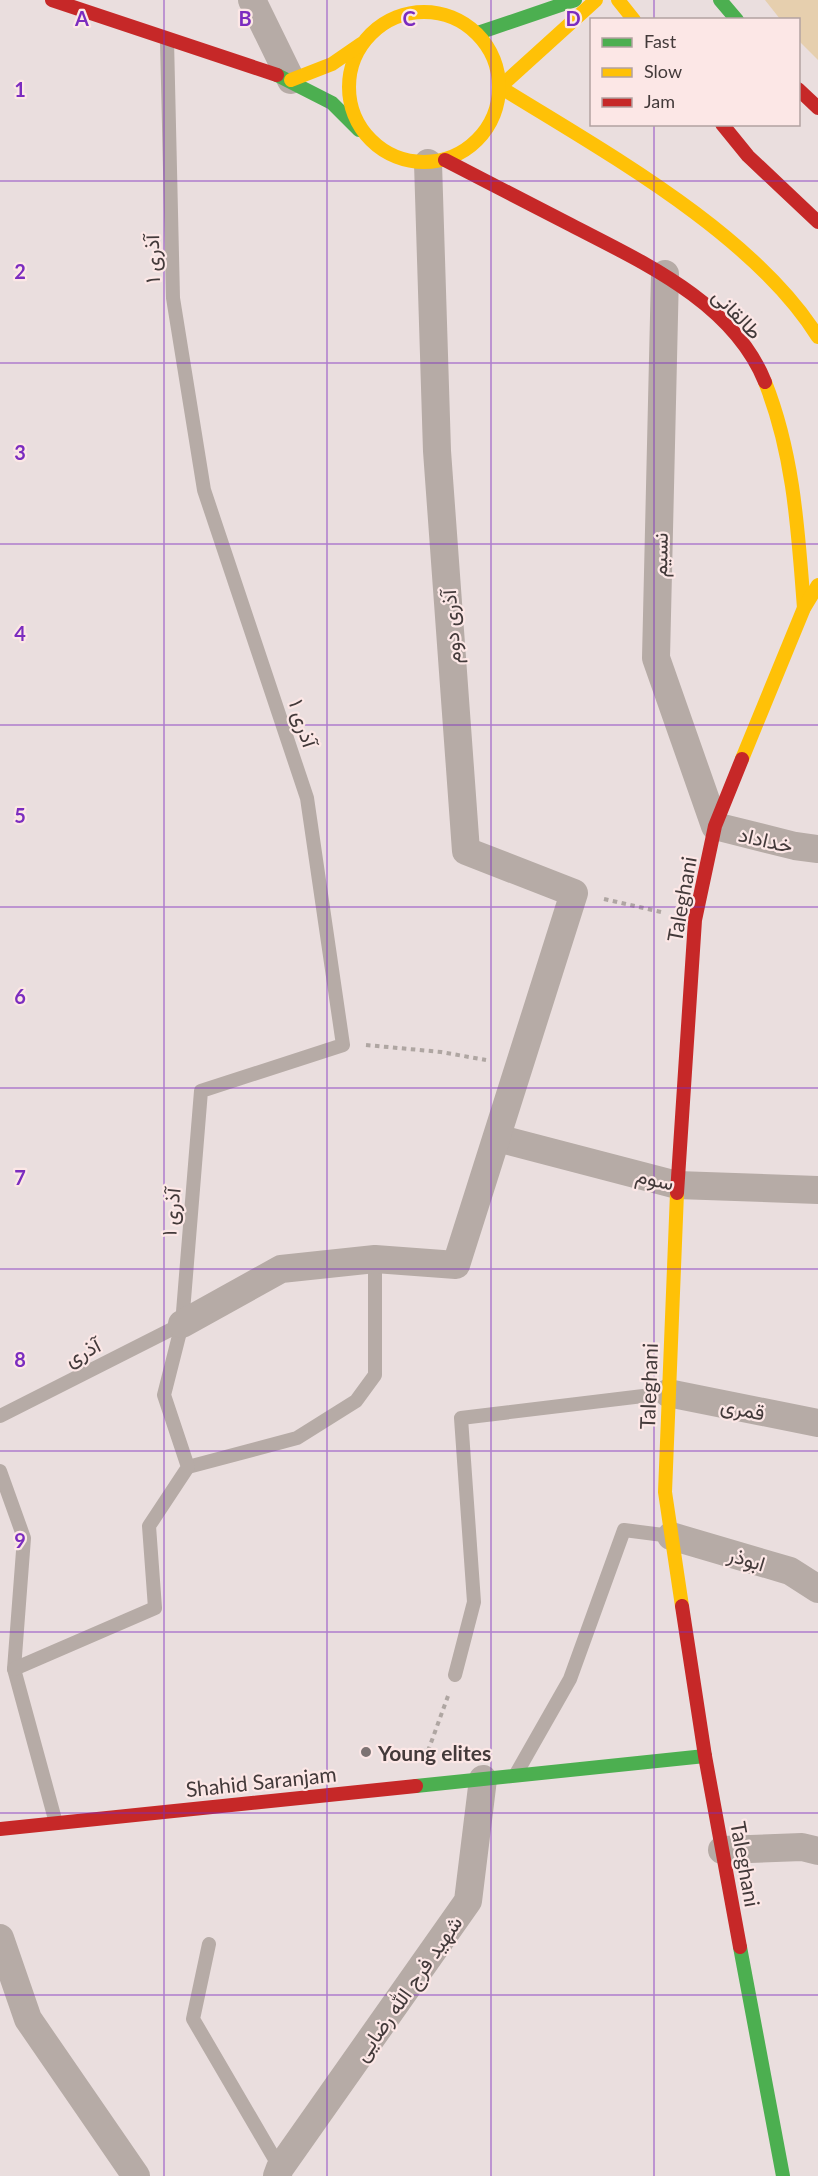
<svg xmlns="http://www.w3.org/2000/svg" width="818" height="2176" font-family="Lato,Vazirmatn,sans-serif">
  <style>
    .green { fill: #e6cfae }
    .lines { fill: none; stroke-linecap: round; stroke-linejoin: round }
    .path { stroke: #afa6a2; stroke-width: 4; stroke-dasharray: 4.5 4.5; stroke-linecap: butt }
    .lane { stroke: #b6aba6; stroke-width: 14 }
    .street { stroke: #b6aba6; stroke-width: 28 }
    .fast { stroke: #4caf50; stroke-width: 14 }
    .slow { stroke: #ffc107; stroke-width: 14 }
    .jam { stroke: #c62828; stroke-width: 14 }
    .grid { fill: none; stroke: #7b2cbf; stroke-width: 1.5; stroke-opacity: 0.55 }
    .poi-dot { fill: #7d7373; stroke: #fce7e6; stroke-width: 2 }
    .labels { text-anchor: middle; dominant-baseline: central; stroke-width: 4.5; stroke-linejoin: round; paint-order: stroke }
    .street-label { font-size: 21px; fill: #433a3a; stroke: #fce7e6 }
    .poi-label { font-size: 21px; font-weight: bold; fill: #433a3a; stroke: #fce7e6; text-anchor: start }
    .grid-label { font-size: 20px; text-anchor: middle; font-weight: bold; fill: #7b2cbf; stroke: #fce7e6; stroke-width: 4.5; stroke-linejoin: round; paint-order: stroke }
  </style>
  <rect width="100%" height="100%" fill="#eadede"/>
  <path class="green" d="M765,0H818V60L799,41L798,20L780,19Z"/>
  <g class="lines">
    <g class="path">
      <path d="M604,899L661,912"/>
      <path d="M366,1045L441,1052L486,1060"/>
      <path d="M428,1751L448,1696"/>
    </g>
    <g class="lane">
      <path d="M0,1416L182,1324"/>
      <path d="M188,1467L297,1438L356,1401L375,1375V1259"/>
      <path d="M0,1471L24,1538L14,1669L56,1823"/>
      <path d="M14,1669L155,1608L149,1526L188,1467L164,1395L182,1324L201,1091L343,1045L307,798L204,490L173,298L167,40"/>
      <path d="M455,1675L474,1602L461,1418L668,1393"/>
      <path d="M516,1774L570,1679L624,1530L671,1536"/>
      <path d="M209,1944L193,2019L280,2168"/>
    </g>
    <g class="street">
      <path d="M252,0L291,80"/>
      <path d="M665,274L656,658L715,826L795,846L818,849"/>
      <path d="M497,1138L677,1185L818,1190"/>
      <path d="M182,1324L281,1269L375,1259L456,1265L574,893L466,851L437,451L428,163"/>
      <path d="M668,1393L818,1423"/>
      <path d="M671,1536L790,1571L818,1589"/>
      <path d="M722,1850L802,1847L818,1851"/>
      <path d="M0,1938L28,2019L136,2176"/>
      <path d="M277,2176L280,2168L468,1901L483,1779"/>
    </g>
    <g class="fast">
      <path d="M720,0L737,20"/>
      <path d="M478,33L575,0"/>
      <path d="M277,75L332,103L359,130"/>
      <path d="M416,1786L705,1756"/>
      <path d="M740,1947L783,2176"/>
    </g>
    <g class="slow">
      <path d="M596,0L500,87C603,151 753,233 818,337"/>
      <path d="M618,0L634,20"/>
      <circle cx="424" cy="87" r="75"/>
      <path d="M291,80L332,64L361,44"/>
      <path d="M765,382C794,455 798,531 804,608"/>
      <path d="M742,759L804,608L818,585"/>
      <path d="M677,1193L665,1492L682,1606"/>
    </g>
    <g class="jam">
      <path d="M52,0L277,75"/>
      <path d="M798,89L818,108"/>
      <path d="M722,124L748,156L818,222"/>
      <path d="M445,160C487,182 529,203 571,225C642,262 733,302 765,382"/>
      <path d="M677,1193L695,920L715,826L742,759"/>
      <path d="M682,1606L705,1756L740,1947"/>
      <path d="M0,1829L416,1786"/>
    </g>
  </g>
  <path class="grid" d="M164,0V2176M327,0V2176M491,0V2176M654,0V20M654,124V2176M0,181H818M0,363H818M0,544H818M0,725H818M0,907H818M0,1088H818M0,1269H818M0,1451H818M0,1632H818M0,1813H818M0,1995H818"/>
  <circle class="poi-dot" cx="366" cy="1752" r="6"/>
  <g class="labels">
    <g class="street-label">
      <text transform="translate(151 259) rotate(-91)">آذری ۱</text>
      <text transform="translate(738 313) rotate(46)">طالقانی</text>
      <text transform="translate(659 555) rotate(-89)">نسیم</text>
      <text transform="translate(450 627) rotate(-94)">آذری دوم</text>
      <text transform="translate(304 723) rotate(72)">آذری ۱</text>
      <text transform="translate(766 839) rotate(13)">خداداد</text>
      <text transform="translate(681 899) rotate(-80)">Taleghani</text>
      <text transform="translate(655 1178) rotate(13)">سوم</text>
      <text transform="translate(170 1212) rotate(-85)">آذری ۱</text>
      <text transform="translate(82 1351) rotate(-27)">آذری</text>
      <text transform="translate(648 1386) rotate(-88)">Taleghani</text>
      <text transform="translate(743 1408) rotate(11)">قمری</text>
      <text transform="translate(747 1558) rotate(17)">ابوذر</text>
      <text transform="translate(261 1781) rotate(-6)">Shahid Saranjam</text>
      <text transform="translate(746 1864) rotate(80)">Taleghani</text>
      <text transform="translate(407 1988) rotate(-55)">شهید فرج الله رضایی</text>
    </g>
    <g class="poi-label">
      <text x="378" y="1752">Young elites</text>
    </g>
  </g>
  <g class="grid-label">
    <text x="82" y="26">A</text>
    <text x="245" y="26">B</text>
    <text x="409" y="26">C</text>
    <text x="573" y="26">D</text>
    <text x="20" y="97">1</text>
    <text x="20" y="279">2</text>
    <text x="20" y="460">3</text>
    <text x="20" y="641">4</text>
    <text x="20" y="823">5</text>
    <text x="20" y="1004">6</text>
    <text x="20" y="1185">7</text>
    <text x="20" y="1367">8</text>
    <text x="20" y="1548">9</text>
  </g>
  <rect x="590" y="18" width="210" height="108" fill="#fce7e6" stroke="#b2a2a1" stroke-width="1.5"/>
  <rect x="602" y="38" width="30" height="9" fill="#4caf50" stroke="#b2a2a1" stroke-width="1.5"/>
  <text x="644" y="48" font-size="18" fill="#433a3a">Fast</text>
  <rect x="602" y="68" width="30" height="9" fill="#ffc107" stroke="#b2a2a1" stroke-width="1.5"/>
  <text x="644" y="78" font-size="18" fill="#433a3a">Slow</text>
  <rect x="602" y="98" width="30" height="9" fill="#c62828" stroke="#b2a2a1" stroke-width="1.5"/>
  <text x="644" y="108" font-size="18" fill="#433a3a">Jam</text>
</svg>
